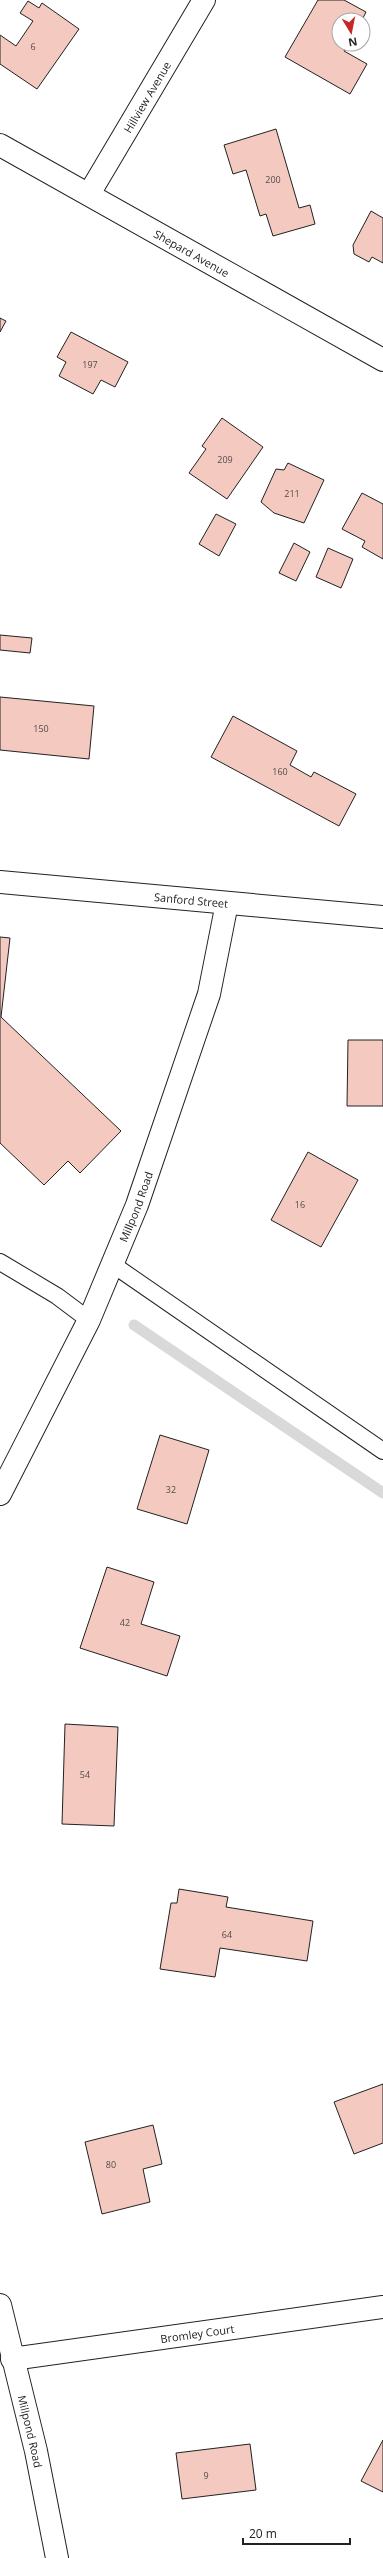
<svg xmlns="http://www.w3.org/2000/svg" width="383" height="2558" font-family="'Open Sans',sans-serif">
  <style>
    .lines { fill: none; stroke-linecap: round; stroke-linejoin: round }
    .stream { stroke: #d9d9d9; stroke-width: 11 }
    .building { fill: #f3c9c0; stroke: #222 }
    .service-casing { stroke: #222; stroke-width: 18 }
    .minor-casing { stroke: #222; stroke-width: 24 }
    .tertiary-casing { stroke: #222; stroke-width: 24 }
    .secondary-casing { stroke: #222; stroke-width: 24 }
    .service { stroke: #fff; stroke-width: 16 }
    .minor { stroke: #fff; stroke-width: 22 }
    .tertiary { stroke: #fff; stroke-width: 22 }
    .secondary { stroke: #fff; stroke-width: 22 }
    .labels { text-anchor: middle; dominant-baseline: central; stroke-width: 3; stroke-linejoin: round; paint-order: stroke }
    .number-label { font-size: 9px; fill: #564c4a }
    .street-label { font-size: 11px; fill: #222; stroke: #fff }
  </style>
  <rect width="100%" height="100%" fill="#fff"/>
  <g class="lines">
    <path class="stream" d="M134,1325L383,1493"/>
  </g>
  <g class="building">
    <path d="M318,0H344L366,12L362,20H339V44H348L344,51L367,64L350,94L285,57Z"/>
    <path d="M28,1L39,8L42,3L79,29L37,89L0,64V35L16,46L33,21L20,13Z"/>
    <path d="M276,129L299,208L310,205L315,224L273,236L266,214L260,216L246,170L233,174L224,145Z"/>
    <path d="M371,211L383,218V263L372,257L369,262L354,254L353,245Z"/>
    <path d="M0,318L6,321L0,332Z"/>
    <path d="M71,332L128,362L115,387L101,380L93,394L59,376L66,362L57,357Z"/>
    <path d="M222,418L263,447L227,499L189,473L206,449L202,446Z"/>
    <path d="M288,463L324,480L304,523L274,513L261,502L276,469L284,470Z"/>
    <path d="M362,493L383,504V559L362,547L365,541L342,529Z"/>
    <path d="M216,514L236,524L219,556L199,544Z"/>
    <path d="M294,543L310,552L296,581L279,573Z"/>
    <path d="M328,548L353,559L341,588L316,577Z"/>
    <path d="M0,635L32,638L30,653L0,650Z"/>
    <path d="M0,697L94,706L89,759L0,750Z"/>
    <path d="M233,716L297,751L290,765L311,777L314,772L356,794L339,826L211,757Z"/>
    <path d="M0,937L10,938L1,1017L121,1131L80,1173L68,1161L44,1185L0,1143Z"/>
    <path d="M348,1040H383V1106H347Z"/>
    <path d="M308,1152L358,1180L321,1247L271,1220Z"/>
    <path d="M160,1435L209,1450L187,1524L137,1509Z"/>
    <path d="M107,1567L154,1582L141,1624L180,1636L167,1676L80,1648Z"/>
    <path d="M65,1724L118,1727L114,1826L62,1824Z"/>
    <path d="M179,1889L228,1897L226,1907L313,1921L307,1961L220,1948L215,1977L160,1969L171,1903H177Z"/>
    <path d="M383,2084V2143L354,2154L334,2102Z"/>
    <path d="M153,2125L162,2164L143,2169L150,2202L102,2214L85,2142Z"/>
    <path d="M383,2440V2492L361,2481Z"/>
    <path d="M250,2444L256,2490L182,2499L176,2453Z"/>
  </g>
  <g class="lines">
    <g class="service-casing">
      <g id="service">
        <path d="M0,1262L57,1296L89,1320"/>
        <path d="M112,1264L383,1451"/>
      </g>
    </g>
    <g class="minor-casing">
      <g id="minor">
        <path id="s1" d="M89,194L204,0"/>
        <path id="s2" d="M0,1494L89,1320L137,1205L209,994L227,903"/>
        <path id="s3" d="M0,2305L36,2451L57,2558"/>
        <path id="s4" d="M12,2359L383,2307"/>
      </g>
    </g>
    <g class="tertiary-casing">
      <g id="tertiary">
        <path id="s5" d="M0,882L383,917"/>
      </g>
    </g>
    <g class="secondary-casing">
      <g id="secondary">
        <path id="s6" d="M0,145L383,360"/>
      </g>
    </g>
    <use href="#service" class="service"/>
    <use href="#minor" class="minor"/>
    <use href="#tertiary" class="tertiary"/>
    <use href="#secondary" class="secondary"/>
  </g>
  <g class="labels">
    <g class="number-label">
      <text x="33" y="46">6</text>
      <text x="273" y="179">200</text>
      <text x="90" y="364">197</text>
      <text x="225" y="459">209</text>
      <text x="292" y="493">211</text>
      <text x="41" y="728">150</text>
      <text x="280" y="771">160</text>
      <text x="300" y="1204">16</text>
      <text x="171" y="1489">32</text>
      <text x="125" y="1622">42</text>
      <text x="85" y="1774">54</text>
      <text x="227" y="1934">64</text>
      <text x="111" y="2164">80</text>
      <text x="206" y="2475">9</text>
    </g>
    <g class="street-label">
      <text stroke="none"><textPath href="#s1" startOffset="113">Hillview Avenue</textPath></text>
      <text stroke="none"><textPath href="#s6" startOffset="220">Shepard Avenue</textPath></text>
      <text stroke="none"><textPath href="#s5" startOffset="192">Sanford Street</textPath></text>
      <text stroke="none"><textPath href="#s2" startOffset="318">Millpond Road</textPath></text>
      <text stroke="none"><textPath href="#s4" startOffset="187">Bromley Court</textPath></text>
      <text stroke="none"><textPath href="#s3" startOffset="130">Millpond Road</textPath></text>
    </g>
  </g>
  <g transform="translate(351 32) rotate(170)"><circle r="19" fill="#ffffff" stroke="#a7a7a7"/>
  <path d="M0-3L7 15L0 10L-7 15Z" fill="#c62828"/>
  <text y="-6" font-size="11" font-weight="bold" text-anchor="middle" fill="#222222">N</text>
  </g>
  <path d="M243 2538v6h107v-6" fill="none" stroke="#222222" stroke-width="2"/>
  <text x="249" y="2538" font-size="12" fill="#222222" stroke="#ffffff" stroke-width="3" paint-order="stroke">20 m</text>
</svg>
